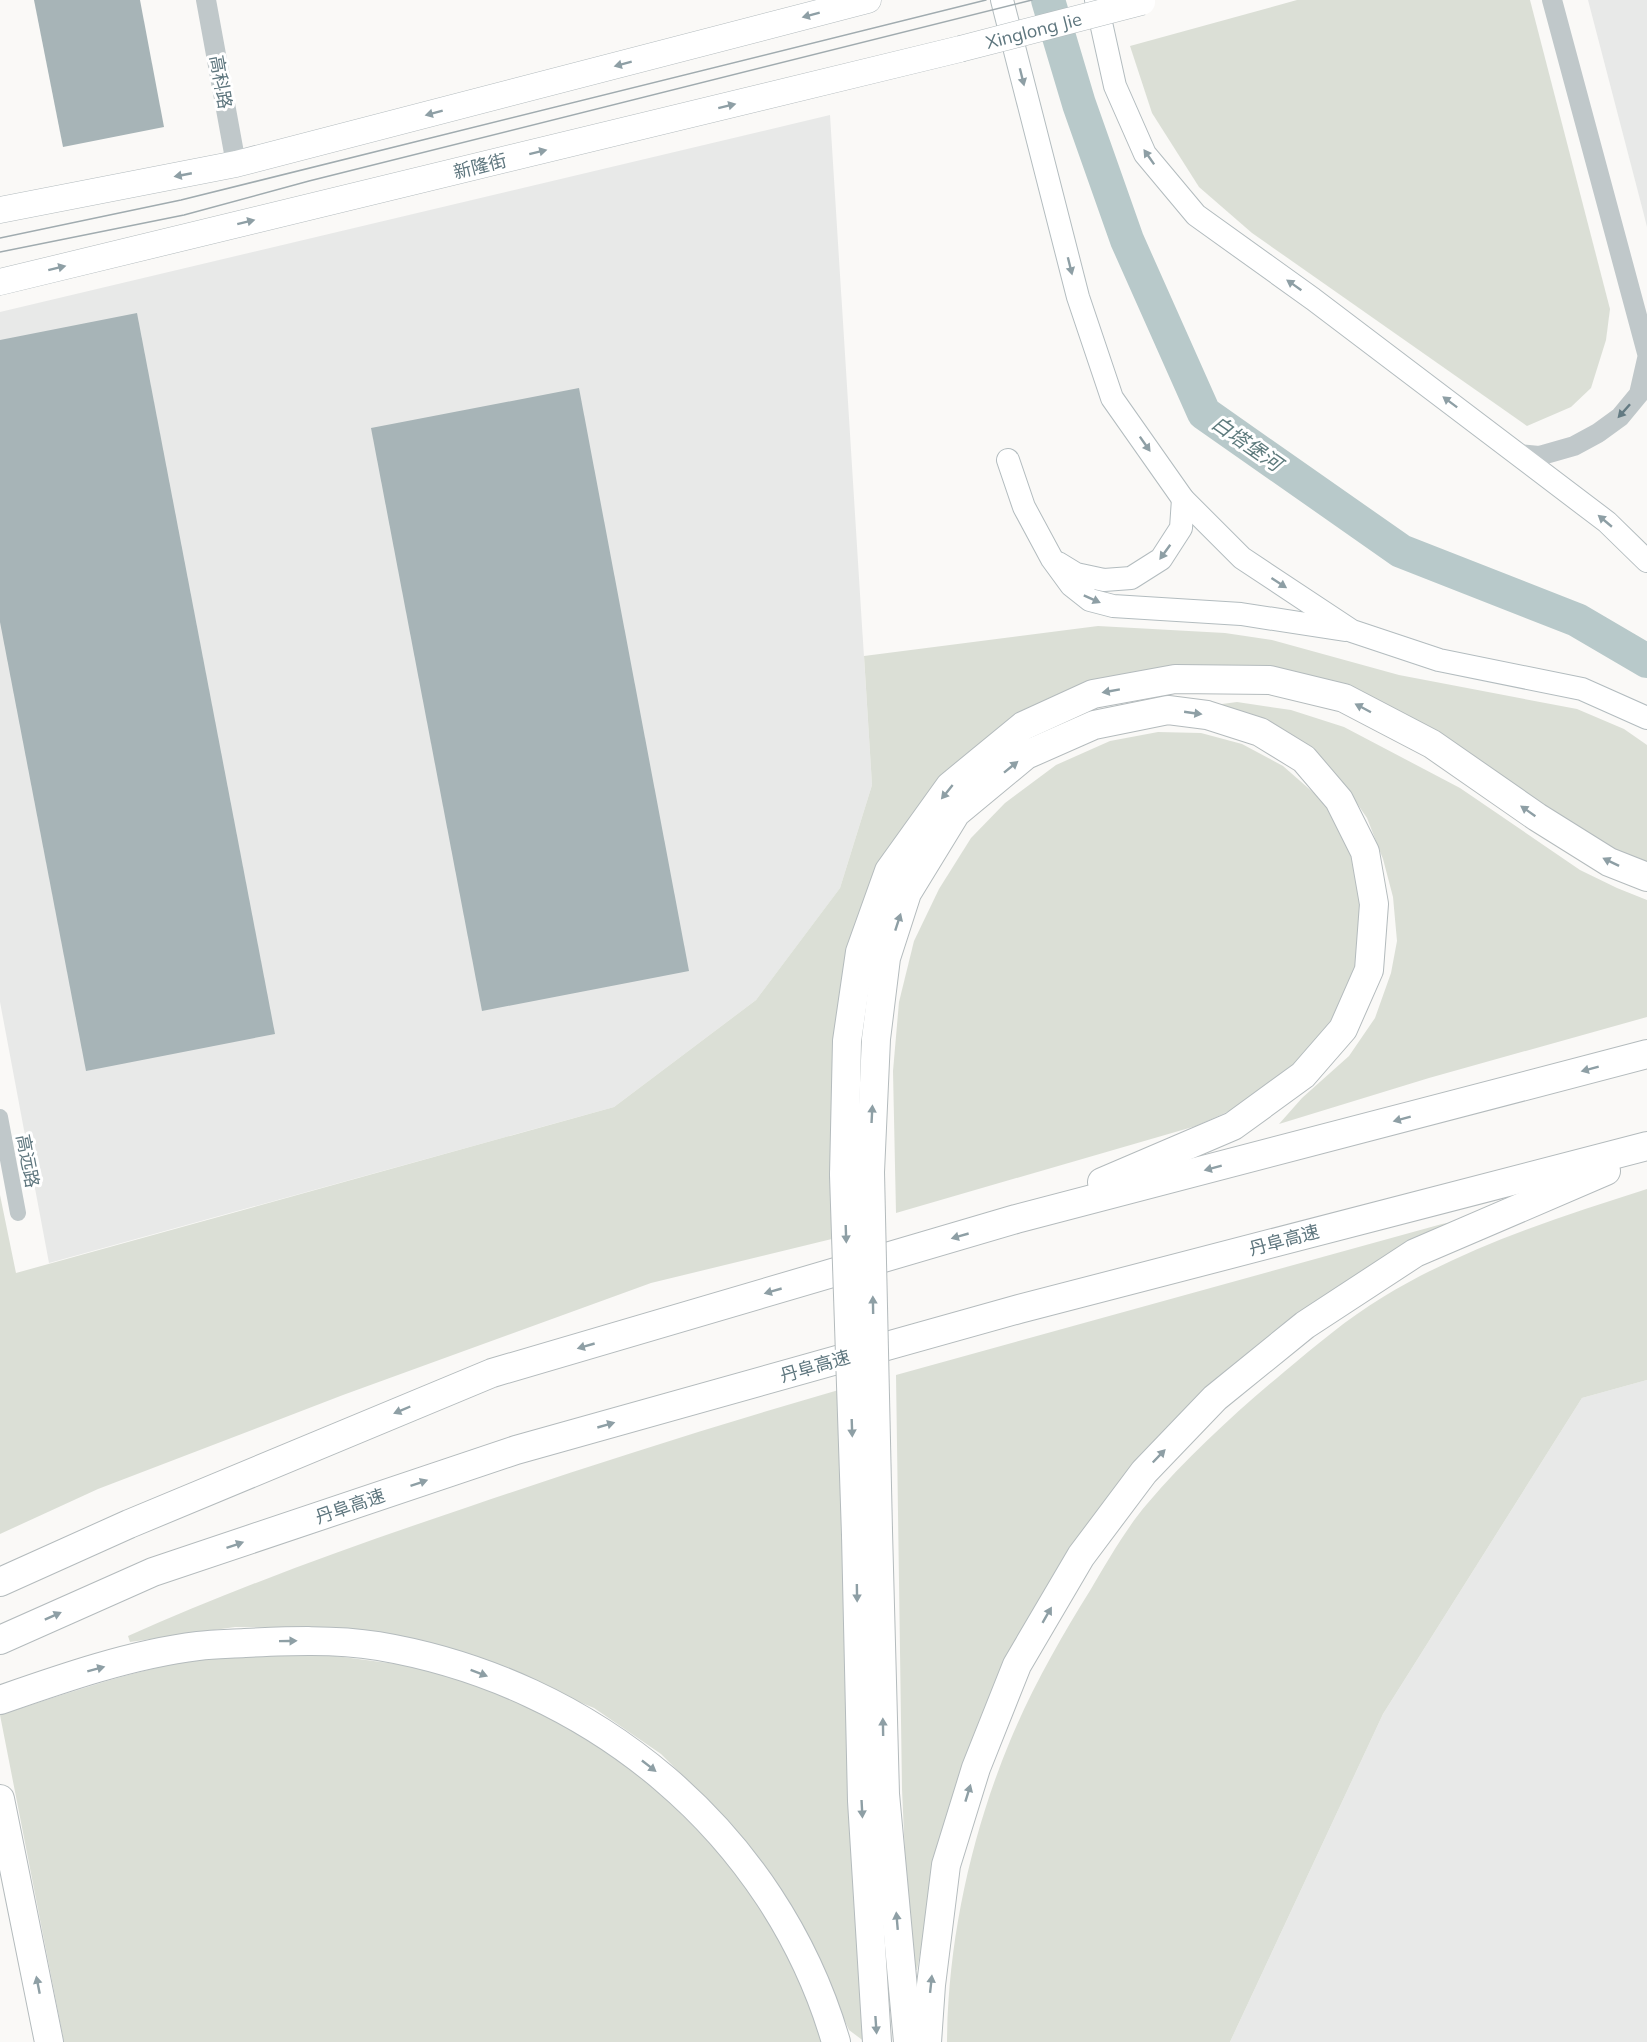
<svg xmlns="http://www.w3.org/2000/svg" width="1647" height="2042" font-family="Mulish,'Noto Sans SC',sans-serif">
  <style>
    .built { fill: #e8e9e8 }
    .green { fill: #dbdfd6 }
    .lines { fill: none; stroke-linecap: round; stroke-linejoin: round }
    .river { stroke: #b8c9ca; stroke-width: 34 }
    .building { fill: #a7b4b7 }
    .secondary-casing { stroke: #b3bcbf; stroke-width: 24 }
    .primary-casing { stroke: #b2babd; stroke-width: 27 }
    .motorway-casing { stroke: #b4bbbd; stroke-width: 30 }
    .minor { stroke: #c0c8ca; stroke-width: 16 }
    .tertiary { stroke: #c0c8ca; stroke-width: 20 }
    .secondary { stroke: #fff; stroke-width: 22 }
    .primary { stroke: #fff; stroke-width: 26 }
    .motorway { stroke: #fff; stroke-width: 28 }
    .tram { stroke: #a0abaf; stroke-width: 1.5 }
    .primary-bridge-casing { stroke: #b2babd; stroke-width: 27; stroke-linecap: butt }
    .motorway-bridge-casing { stroke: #b4bbbd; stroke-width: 30; stroke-linecap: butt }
    .primary-bridge { stroke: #fff; stroke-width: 26 }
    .motorway-bridge { stroke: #fff; stroke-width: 28 }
    .oneway { fill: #8e9fa5 }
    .oneway2 { fill: #637a82 }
    .labels { text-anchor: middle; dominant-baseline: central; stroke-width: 6; stroke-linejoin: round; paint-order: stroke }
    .street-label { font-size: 18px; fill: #5e767e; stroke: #fff }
    .water-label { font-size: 20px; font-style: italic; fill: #5e7b7d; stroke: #fff }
  </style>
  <rect width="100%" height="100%" fill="#faf9f7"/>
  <g class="built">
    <path d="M1588,0H1647V227L1643,211Z"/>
    <path d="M830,115L872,785L840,888L756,1000L614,1107L49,1263L0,1002V312Z"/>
    <path d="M1647,1380V2042H1230L1383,1714L1582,1398Z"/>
  </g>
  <g class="green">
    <path d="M1297,0H1530L1610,309L1606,340L1591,388L1571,407L1527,426L1252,233L1199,187L1152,113L1130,46Z"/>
    <path d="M1098,626L1225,633L1272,640L1399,675L1577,709L1624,729L1647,745V867L1289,674L1076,697L855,945L840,1237L651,1283L343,1395L98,1489L0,1534V1195L16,1273L614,1107L756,1000L840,888L872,785L864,656Z"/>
    <path d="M1237,702L1291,710L1344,727L1460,788L1580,870L1617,888L1647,900V1017L1429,1078L1279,1124L1302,1098L1349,1056L1375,1018L1391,973L1397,941L1393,897L1383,859L1367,818L1341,780L1316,755L1207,706Z"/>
    <path d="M1158,732L1201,733L1242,744L1283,766L1315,794L1341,823L1356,862L1364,941L1342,1010L1299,1066L1243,1105L1196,1126L896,1213L893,1071L899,1002L914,941L939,889L971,838L1005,803L1056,765L1110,741Z"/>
    <path d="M1647,1189V1380L1582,1398L1383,1714L1230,2042H947C948,1940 971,1835 1010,1741C1032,1688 1061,1637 1091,1589C1107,1562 1127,1527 1147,1504C1188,1456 1235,1413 1284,1372C1315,1346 1348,1318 1383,1297C1465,1247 1556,1218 1647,1189Z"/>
    <path d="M1469,1219L1377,1266L1085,1538L932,1890L917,1970H910L902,1789L896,1375L1442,1224Z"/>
    <path d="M842,1389L845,1687L865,2042L849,2030L800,1925L764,1865L711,1804L661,1754L594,1708L511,1674L297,1628L235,1627L130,1642L128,1636C240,1586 355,1545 471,1506C594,1464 717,1425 842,1389Z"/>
    <path d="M305,1652L419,1667L486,1688L539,1710L638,1771L716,1849L752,1893L789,1952L824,2042H64L0,1715C55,1697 111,1678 168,1665C213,1655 259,1654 305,1652Z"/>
  </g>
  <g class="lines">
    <path class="river" d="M1048,0L1079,104L1127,240L1204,413L1401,551L1577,620L1647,661"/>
  </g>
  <g class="building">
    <path d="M34,0H140L164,127L63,147Z"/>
    <path d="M137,313L275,1034L86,1071L0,622V340Z"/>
    <path d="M579,388L689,971L482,1011L371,428Z"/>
  </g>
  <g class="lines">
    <g class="secondary-casing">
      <g id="secondary">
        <path d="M1002,0L1078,297L1112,398L1183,499L1242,558L1352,631L1439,660L1582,689L1647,718"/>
        <path d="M1096,0L1115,86L1145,154L1196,215L1313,299L1607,522L1647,561"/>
        <path d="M1008,460L1024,507L1052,559L1071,585L1090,600L1113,606L1241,614L1345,630"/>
        <path d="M1058,563L1076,574L1104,580L1131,578L1161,559L1181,528L1183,499"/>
      </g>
    </g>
    <g class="primary-casing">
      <g id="primary">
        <path d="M0,210L236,164L868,0"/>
        <path d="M0,282L960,49"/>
      </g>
    </g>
    <g class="motorway-casing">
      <g id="motorway">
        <path d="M870,1172L876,1039L886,958L907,893L956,813L1026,755L1094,725L1168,710L1207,715L1260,732L1304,759L1339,800L1365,852L1374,904L1369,970L1343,1029L1303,1075L1233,1126L1102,1182"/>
        <path d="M844,1175L847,1041L860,952L889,871L950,786L1023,726L1093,694L1175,679L1270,680L1344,698L1432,744L1537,817L1609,862L1647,877"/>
        <path d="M878,1531L885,1794L908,2042"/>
        <path d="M856,1535L862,1801L877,2042"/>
        <path d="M0,1582L129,1524L492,1373L1016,1219L1647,1054"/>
        <path d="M0,1640L153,1572L516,1450L1019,1309L1647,1146"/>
        <path d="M0,1700C63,1678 132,1654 198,1646C214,1644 229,1644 245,1643C289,1641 334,1639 378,1646C592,1682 775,1832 836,2042"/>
        <path d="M0,1799L49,2042"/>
        <path d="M927,2042L931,1985L946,1865L976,1768L1017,1665L1081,1556L1144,1472L1215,1398L1305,1325L1415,1253L1606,1171"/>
      </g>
    </g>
    <path class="minor" d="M0,1117L18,1213"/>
    <g class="tertiary">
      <path d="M206,0L236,164"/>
      <path d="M1552,0L1647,353"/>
      <path d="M1518,454L1539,456L1574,446L1598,433L1620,417L1639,394L1647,359"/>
    </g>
    <use href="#secondary" class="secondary"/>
    <use href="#primary" class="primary"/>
    <use href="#motorway" class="motorway"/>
    <g class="tram">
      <path d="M0,238L181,200L986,0"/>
      <path d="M0,252L184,215L309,181L1032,0"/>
    </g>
    <g class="primary-bridge-casing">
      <g id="primary-bridge">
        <path id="s1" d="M960,49L1142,2"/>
      </g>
    </g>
    <g class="motorway-bridge-casing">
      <g id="motorway-bridge">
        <path d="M870,1172L878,1531"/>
        <path d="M844,1175L856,1535"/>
      </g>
    </g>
    <use href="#primary-bridge" class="primary-bridge"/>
    <use href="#motorway-bridge" class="motorway-bridge"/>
  </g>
  <defs><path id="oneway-solid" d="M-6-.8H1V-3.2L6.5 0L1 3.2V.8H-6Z" transform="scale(1.5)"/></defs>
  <g class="oneway">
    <use href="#oneway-solid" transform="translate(811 15) rotate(165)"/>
    <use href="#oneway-solid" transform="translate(623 64) rotate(165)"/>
    <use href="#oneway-solid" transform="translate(1022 77) rotate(76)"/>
    <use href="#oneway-solid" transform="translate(727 106) rotate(-14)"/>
    <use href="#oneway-solid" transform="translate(434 113) rotate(165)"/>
    <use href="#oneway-solid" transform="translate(538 152) rotate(-14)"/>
    <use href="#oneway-solid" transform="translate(1149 157) rotate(-125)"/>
    <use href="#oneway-solid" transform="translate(183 175) rotate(169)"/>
    <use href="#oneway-solid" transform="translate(246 222) rotate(-14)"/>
    <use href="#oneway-solid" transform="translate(1070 266) rotate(76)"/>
    <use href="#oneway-solid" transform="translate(57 268) rotate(-14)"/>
    <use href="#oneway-solid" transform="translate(1294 285) rotate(-145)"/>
    <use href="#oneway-solid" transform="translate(1450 402) rotate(-143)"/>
    <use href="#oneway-solid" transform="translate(1145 444) rotate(55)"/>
    <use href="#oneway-solid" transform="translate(1605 521) rotate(-140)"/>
    <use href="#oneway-solid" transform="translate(1165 552) rotate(126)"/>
    <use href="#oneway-solid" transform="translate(1279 583) rotate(33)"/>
    <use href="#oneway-solid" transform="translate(1092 599) rotate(24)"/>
    <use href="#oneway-solid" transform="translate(1111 691) rotate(170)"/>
    <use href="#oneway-solid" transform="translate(1363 708) rotate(-152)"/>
    <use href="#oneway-solid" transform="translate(1193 713) rotate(8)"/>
    <use href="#oneway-solid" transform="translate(1011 767) rotate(-39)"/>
    <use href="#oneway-solid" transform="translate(947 792) rotate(129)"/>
    <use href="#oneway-solid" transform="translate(1528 811) rotate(-145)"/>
    <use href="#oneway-solid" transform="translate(1611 862) rotate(-154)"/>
    <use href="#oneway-solid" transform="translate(898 922) rotate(-72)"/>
    <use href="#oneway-solid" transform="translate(1590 1069) rotate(165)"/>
    <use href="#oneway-solid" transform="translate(872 1114) rotate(-87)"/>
    <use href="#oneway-solid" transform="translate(1402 1119) rotate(165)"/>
    <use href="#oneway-solid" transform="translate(1213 1168) rotate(165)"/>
    <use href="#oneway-solid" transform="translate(846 1234) rotate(88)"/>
    <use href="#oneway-solid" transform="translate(960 1236) rotate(164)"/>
    <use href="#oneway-solid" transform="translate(773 1291) rotate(164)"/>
    <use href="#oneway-solid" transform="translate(873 1305) rotate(-91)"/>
    <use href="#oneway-solid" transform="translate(586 1346) rotate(164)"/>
    <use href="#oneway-solid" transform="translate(402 1410) rotate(157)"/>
    <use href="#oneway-solid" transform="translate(606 1425) rotate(-16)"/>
    <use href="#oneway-solid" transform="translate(852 1428) rotate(88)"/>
    <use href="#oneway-solid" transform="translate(1159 1456) rotate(-46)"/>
    <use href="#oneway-solid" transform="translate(419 1483) rotate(-19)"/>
    <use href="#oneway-solid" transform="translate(235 1545) rotate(-19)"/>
    <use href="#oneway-solid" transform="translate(857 1593) rotate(89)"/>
    <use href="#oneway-solid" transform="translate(1047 1615) rotate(-60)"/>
    <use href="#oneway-solid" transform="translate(53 1616) rotate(-24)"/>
    <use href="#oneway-solid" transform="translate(288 1641) rotate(-1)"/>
    <use href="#oneway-solid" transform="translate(96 1669) rotate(-15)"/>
    <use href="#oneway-solid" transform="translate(479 1673) rotate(21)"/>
    <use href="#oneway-solid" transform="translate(883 1727) rotate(-91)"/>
    <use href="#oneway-solid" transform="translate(649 1766) rotate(38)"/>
    <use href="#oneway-solid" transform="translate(968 1793) rotate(-73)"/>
    <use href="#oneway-solid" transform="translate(862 1809) rotate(87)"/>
    <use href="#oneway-solid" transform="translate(897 1921) rotate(-95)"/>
    <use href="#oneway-solid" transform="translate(931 1984) rotate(-84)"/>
    <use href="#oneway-solid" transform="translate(38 1985) rotate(-101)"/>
    <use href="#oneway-solid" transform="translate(876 2025) rotate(86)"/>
  </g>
  <use class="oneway2" href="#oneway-solid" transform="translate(1624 411) rotate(132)"/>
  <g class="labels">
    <g class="street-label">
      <text stroke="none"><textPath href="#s1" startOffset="76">Xinglong Jie</textPath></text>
      <text transform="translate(221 82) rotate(80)">高科路</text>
      <text transform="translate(480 166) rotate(-14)">新隆街</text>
      <text transform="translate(28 1161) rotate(79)">高远路</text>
      <text transform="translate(1284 1240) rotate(-15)">丹阜高速</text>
      <text transform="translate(815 1366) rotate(-16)">丹阜高速</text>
      <text transform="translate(350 1506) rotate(-19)">丹阜高速</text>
    </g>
    <g class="water-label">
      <text transform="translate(1247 443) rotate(35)">白塔堡河</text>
    </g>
  </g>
</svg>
